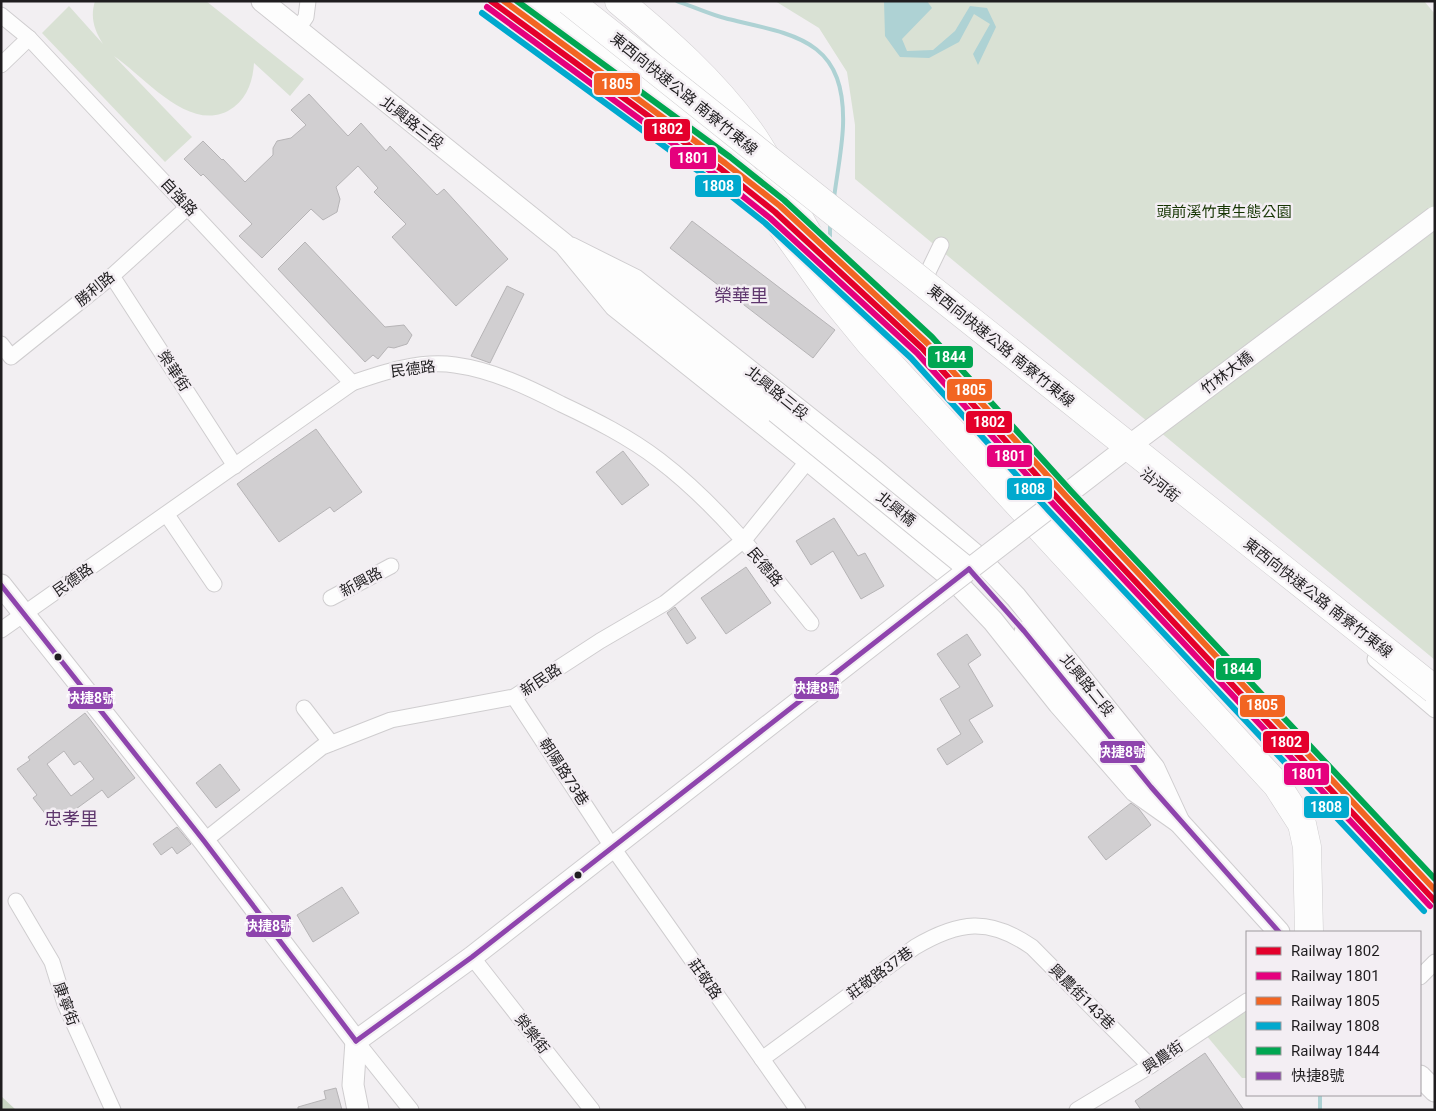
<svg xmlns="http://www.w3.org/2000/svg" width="1436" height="1111" font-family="Roboto,'Noto Sans TC',sans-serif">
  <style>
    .green { fill: #d9e1d4 }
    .forest { fill: #cad6c4 }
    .water { fill: #aed2d4 }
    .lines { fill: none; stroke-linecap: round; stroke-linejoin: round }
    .stream { stroke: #aed2d4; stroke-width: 4 }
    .building { fill: #d1cfd1; stroke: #b6b4b6; fill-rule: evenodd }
    .street-casing { stroke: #cfcdcf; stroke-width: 17 }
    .secondary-casing { stroke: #cfcdcf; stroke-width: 23 }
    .highway-casing { stroke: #cfcdcf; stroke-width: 29 }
    .street { stroke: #fdfdfd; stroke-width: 15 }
    .secondary { stroke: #fdfdfd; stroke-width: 21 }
    .highway { stroke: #fdfdfd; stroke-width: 28 }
    .secondary-bridge-casing { stroke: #cfcdcf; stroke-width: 23; stroke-linecap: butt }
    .highway-bridge-casing { stroke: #cfcdcf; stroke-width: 29; stroke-linecap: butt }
    .secondary-bridge { stroke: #fdfdfd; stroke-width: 21 }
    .highway-bridge { stroke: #fdfdfd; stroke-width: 28 }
    .bus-1-casing { stroke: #f3eef3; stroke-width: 9 }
    .bus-1 { stroke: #8e44ad; stroke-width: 5 }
    .rail-1-casing { stroke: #f3eef3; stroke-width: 10 }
    .rail-2-casing { stroke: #f3eef3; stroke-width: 10 }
    .rail-3-casing { stroke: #f3eef3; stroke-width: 10 }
    .rail-4-casing { stroke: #f3eef3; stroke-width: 10 }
    .rail-5-casing { stroke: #f3eef3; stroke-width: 10 }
    .rail-1 { stroke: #e4002b; stroke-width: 6 }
    .rail-2 { stroke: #e5007d; stroke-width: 6 }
    .rail-3 { stroke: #f26522; stroke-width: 6 }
    .rail-4 { stroke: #00a9ce; stroke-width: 6 }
    .rail-5 { stroke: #00a651; stroke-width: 6 }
    .bus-dot { fill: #1f1d1f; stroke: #f3eef3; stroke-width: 2 }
    .labels { text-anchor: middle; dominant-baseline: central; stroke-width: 5; stroke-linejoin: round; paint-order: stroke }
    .street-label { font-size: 15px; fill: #1f1d1f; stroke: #f3eef3 }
    .park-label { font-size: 15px; fill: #153402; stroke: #f3eef3 }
    .quarter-label { font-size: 18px; fill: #5e366d; stroke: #f3eef3 }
    .line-badge { stroke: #f3eef3; stroke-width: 2 }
    .badge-label { font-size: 14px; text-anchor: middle; font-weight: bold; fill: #fff }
  </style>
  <rect width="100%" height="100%" fill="#f2eff2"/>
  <g class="green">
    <path d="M95,1H206L304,79L290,96L254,63C253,80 248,96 234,107C193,138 145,77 114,56L192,137L165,162L42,33L69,6L103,44C94,30 90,17 95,1Z"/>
    <path d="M775,1H1424L1435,14V660L855,179V125L847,72L819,28Z"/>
    <path d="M1247,1004V1078H1242L1206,1035Z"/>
  </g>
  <path class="forest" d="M1,1096L16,1110H1Z"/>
  <path class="water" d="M884,1H927L932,8L902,39L907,51L933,50L955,31L970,6L987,8L996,27L978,65L973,54L990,24L974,14L959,42L929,58L900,57L885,36Z"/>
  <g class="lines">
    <g class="stream">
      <path d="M677,1C694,7 711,15 728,19C796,35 846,40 843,126C842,150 837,174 834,198"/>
      <path d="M830,222V261L833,277"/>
      <path d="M1320,1095V1110"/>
    </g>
  </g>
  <g class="building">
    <path d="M309,94L348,136L361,123L386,151L390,146L437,195L444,189L508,259L456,306L392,237L406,224L374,192L378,188L358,166L336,187L340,199L337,212L323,220L311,209L262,258L239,236L252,224L203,174L201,176L184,159L203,141L222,160L223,159L245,182L273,155V148L277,141L291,138L306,125L291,110Z"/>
    <path d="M692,221L835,330L813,358L670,248Z"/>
    <path d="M305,242L385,327L404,325L412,335L407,344L394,348L388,347L378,359L373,355L365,362L278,269Z"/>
    <path d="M507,286L524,294L490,363L471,356Z"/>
    <path d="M316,429L362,492L334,512L330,507L279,542L237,484Z"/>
    <path d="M623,451L649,485L622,505L596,472Z"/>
    <path d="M834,518L858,556L865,553L884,586L861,599L833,551L811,565L796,541Z"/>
    <path d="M746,567L771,603L726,634L701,598Z"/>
    <path d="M675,607L696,638L687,644L667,613Z"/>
    <path d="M967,634L981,655L968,664L993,706L969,720L983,742L947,765L937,749L961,734L940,699L960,687L937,654Z"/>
    <path d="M85,713L135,778L108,798L102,790L54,825L33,798L37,795L17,769L30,760L28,757ZM64,751L74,765L80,761L94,779L71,796L47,764Z"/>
    <path d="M220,764L240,790L216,808L196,783Z"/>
    <path d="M1131,803L1139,809L1151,825L1106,860L1088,837Z"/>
    <path d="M177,827L191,844L177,854L172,847L161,855L153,844Z"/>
    <path d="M342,887L359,913L313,942L297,915Z"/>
    <path d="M1205,1053L1244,1110H1141L1135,1101Z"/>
    <path d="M336,1088L342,1110H298V1107L326,1099L324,1091Z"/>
  </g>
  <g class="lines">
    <g class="street-casing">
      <g id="street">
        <path d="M1,15L29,38L352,383"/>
        <path d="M297,30L306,17L308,1"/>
        <path d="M1,65L29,38"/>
        <path d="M112,276L235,466"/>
        <path d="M928,289V272L941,245"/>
        <path d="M1,344L11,357L112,276L188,207"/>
        <path d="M167,515L214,584"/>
        <path d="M331,598L391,566"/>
        <path d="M1,630L352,383C384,372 420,360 455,365C492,370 528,387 561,404C595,420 629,437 659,460C718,505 765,565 811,623"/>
        <path d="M1375,659L1435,710"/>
        <path d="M514,697L613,848L798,1110"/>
        <path d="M304,708L331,743"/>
        <path d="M204,841L322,747L391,720L514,697L600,641L665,603L744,540L814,453"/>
        <path d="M16,901L52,962L65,1004L113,1110"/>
        <path d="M472,957L592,1110"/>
        <path d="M1420,977L1435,962"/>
        <path d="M356,1041L411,1110"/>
        <path d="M762,1059L915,947C959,921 989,917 1032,947L1150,1066"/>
        <path d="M1077,1110L1150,1066L1247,1001"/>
      </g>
    </g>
    <g class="secondary-casing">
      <g id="secondary">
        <path d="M262,1L564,244L615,306L808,460L956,582L993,621L1059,704L1135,791L1179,822L1279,932"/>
        <path d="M571,248L635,280L872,468L979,558L1016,597L1154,768L1179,822"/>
        <path d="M600,272L776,412"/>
        <path d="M1,585L204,841L356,1041"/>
        <path d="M1025,632L1154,791"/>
        <path d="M356,1041L472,957L936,595"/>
        <path d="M356,1041L353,1085L358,1110"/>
        <path d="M1420,1076L1435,1091"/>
      </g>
    </g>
    <g class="highway-casing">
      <g id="highway">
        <path d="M541,1L694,127L728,158L756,190L830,294L871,344L1277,785L1302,824L1307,847L1309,932"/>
        <path d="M619,1C667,41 712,80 749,131C775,167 792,210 816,247"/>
      </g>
    </g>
    <use href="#street" class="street"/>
    <use href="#secondary" class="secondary"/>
    <use href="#highway" class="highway"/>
    <g class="secondary-bridge-casing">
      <g id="secondary-bridge">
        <path d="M776,412L969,569"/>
        <path d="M936,595L1133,443L1435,217"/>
      </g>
    </g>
    <g class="highway-bridge-casing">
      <path id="highway-bridge" d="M569,1L1435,690"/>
    </g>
    <use href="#secondary-bridge" class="secondary-bridge"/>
    <use href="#highway-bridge" class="highway-bridge"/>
    <g class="bus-1-casing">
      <g id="bus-1">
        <path d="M969,569L1024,631L1151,787L1279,932"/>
        <path d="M1,585L204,841L356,1041"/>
        <path d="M356,1041L472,957L969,569"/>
      </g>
    </g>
    <use href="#bus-1" class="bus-1"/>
    <g class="rail-1-casing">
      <path id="rail-1" d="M491,1L721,169L775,212L922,348L1060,501L1435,901"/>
    </g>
    <g class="rail-2-casing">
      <path id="rail-2" d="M487,7L716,175L770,218L917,353L1055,506L1430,906"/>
    </g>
    <g class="rail-3-casing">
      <path id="rail-3" d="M504,1L725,163L780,206L927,343L1066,496L1435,890"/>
    </g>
    <g class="rail-4-casing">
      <path id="rail-4" d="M482,13L712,181L765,223L911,358L1049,511L1424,911"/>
    </g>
    <g class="rail-5-casing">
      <path id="rail-5" d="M517,1L730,157L784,200L932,337L1071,491L1435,879"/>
    </g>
    <use href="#rail-1" class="rail-1"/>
    <use href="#rail-2" class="rail-2"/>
    <use href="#rail-3" class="rail-3"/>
    <use href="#rail-4" class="rail-4"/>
    <use href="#rail-5" class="rail-5"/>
  </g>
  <g class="bus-dot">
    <circle cx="58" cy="657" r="4.5"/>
    <circle cx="578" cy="875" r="4.5"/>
  </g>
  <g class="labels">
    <g class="street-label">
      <text transform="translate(684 94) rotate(39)">東西向快速公路 南寮竹東線</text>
      <text transform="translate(412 123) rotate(38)">北興路三段</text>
      <text transform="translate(179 197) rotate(47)">自強路</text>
      <text transform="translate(95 289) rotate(-39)">勝利路</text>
      <text transform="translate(1001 346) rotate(39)">東西向快速公路 南寮竹東線</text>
      <text transform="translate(413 369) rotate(-7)">民德路</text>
      <text transform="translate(174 371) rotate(57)">榮華街</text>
      <text transform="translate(1227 373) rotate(-37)">竹林大橋</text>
      <text transform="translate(777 393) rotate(39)">北興路三段</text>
      <text transform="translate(1160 485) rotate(38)">沿河街</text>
      <text transform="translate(896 509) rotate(39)">北興橋</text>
      <text transform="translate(765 567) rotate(50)">民德路</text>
      <text transform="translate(73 580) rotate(-35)">民德路</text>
      <text transform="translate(361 582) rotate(-28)">新興路</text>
      <text transform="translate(1318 598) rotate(38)">東西向快速公路 南寮竹東線</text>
      <text transform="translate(541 680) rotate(-33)">新民路</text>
      <text transform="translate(1087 685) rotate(51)">北興路二段</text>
      <text transform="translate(564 772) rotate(57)">朝陽路73巷</text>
      <text transform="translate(880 973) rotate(-36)">莊敬路37巷</text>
      <text transform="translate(705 979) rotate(55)">莊敬路</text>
      <text transform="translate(1082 997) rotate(45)">興農街143巷</text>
      <text transform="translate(66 1004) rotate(70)">康寧街</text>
      <text transform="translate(532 1034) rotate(52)">榮樂街</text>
      <text transform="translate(1163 1057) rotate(-34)">興農街</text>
    </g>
    <g class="park-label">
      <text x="1224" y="212">頭前溪竹東生態公園</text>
    </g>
    <g class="quarter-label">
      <text x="741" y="295">榮華里</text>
      <text x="71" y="818">忠孝里</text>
    </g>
  </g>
  <g class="line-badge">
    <rect x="593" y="72" width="48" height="24" rx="5" fill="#f26522"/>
    <rect x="643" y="118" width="48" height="24" rx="5" fill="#e4002b"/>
    <rect x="669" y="146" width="48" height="24" rx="5" fill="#e5007d"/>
    <rect x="694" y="174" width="48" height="24" rx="5" fill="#00a9ce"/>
    <rect x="927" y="345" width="47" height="24" rx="5" fill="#00a651"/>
    <rect x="946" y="378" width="47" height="24" rx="5" fill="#f26522"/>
    <rect x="965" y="410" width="48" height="24" rx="5" fill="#e4002b"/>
    <rect x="986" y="444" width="47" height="24" rx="5" fill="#e5007d"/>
    <rect x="1006" y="477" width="47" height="24" rx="5" fill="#00a9ce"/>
    <rect x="1215" y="657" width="47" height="24" rx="5" fill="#00a651"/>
    <rect x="793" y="676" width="47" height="24" rx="5" fill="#8e44ad"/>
    <rect x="67" y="686" width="47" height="24" rx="5" fill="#8e44ad"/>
    <rect x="1239" y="694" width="47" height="24" rx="5" fill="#f26522"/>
    <rect x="1262" y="730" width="48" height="24" rx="5" fill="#e4002b"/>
    <rect x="1099" y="740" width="47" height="24" rx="5" fill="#8e44ad"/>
    <rect x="1283" y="762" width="47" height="24" rx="5" fill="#e5007d"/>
    <rect x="1303" y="795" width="47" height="24" rx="5" fill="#00a9ce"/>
    <rect x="245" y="914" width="47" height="24" rx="5" fill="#8e44ad"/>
  </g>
  <g class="badge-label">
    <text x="617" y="89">1805</text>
    <text x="667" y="134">1802</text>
    <text x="693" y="163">1801</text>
    <text x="718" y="191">1808</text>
    <text x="950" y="362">1844</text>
    <text x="970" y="395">1805</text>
    <text x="989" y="427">1802</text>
    <text x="1010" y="461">1801</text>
    <text x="1029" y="494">1808</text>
    <text x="1238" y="674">1844</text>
    <text x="817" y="693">快捷8號</text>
    <text x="91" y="703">快捷8號</text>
    <text x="1262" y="710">1805</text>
    <text x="1286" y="747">1802</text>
    <text x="1122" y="757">快捷8號</text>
    <text x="1307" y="779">1801</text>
    <text x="1326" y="812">1808</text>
    <text x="269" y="931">快捷8號</text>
  </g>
  <rect width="1436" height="1111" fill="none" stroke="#1f1d1f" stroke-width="5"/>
  <rect x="1246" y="931" width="175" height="165" fill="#f3eef3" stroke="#9e9a9e"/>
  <rect x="1256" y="947" width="25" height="8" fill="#e4002b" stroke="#9e9a9e"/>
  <text x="1291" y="956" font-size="15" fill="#1f1d1f">Railway 1802</text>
  <rect x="1256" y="972" width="25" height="8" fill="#e5007d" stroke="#9e9a9e"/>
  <text x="1291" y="981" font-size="15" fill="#1f1d1f">Railway 1801</text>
  <rect x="1256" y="997" width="25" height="8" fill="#f26522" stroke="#9e9a9e"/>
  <text x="1291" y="1006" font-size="15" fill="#1f1d1f">Railway 1805</text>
  <rect x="1256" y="1022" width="25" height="8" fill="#00a9ce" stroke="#9e9a9e"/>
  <text x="1291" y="1031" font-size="15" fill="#1f1d1f">Railway 1808</text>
  <rect x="1256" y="1047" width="25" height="8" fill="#00a651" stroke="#9e9a9e"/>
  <text x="1291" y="1056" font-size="15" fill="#1f1d1f">Railway 1844</text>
  <rect x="1256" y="1072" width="25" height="8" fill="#8e44ad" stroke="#9e9a9e"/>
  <text x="1291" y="1081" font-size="15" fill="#1f1d1f">快捷8號</text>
</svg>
